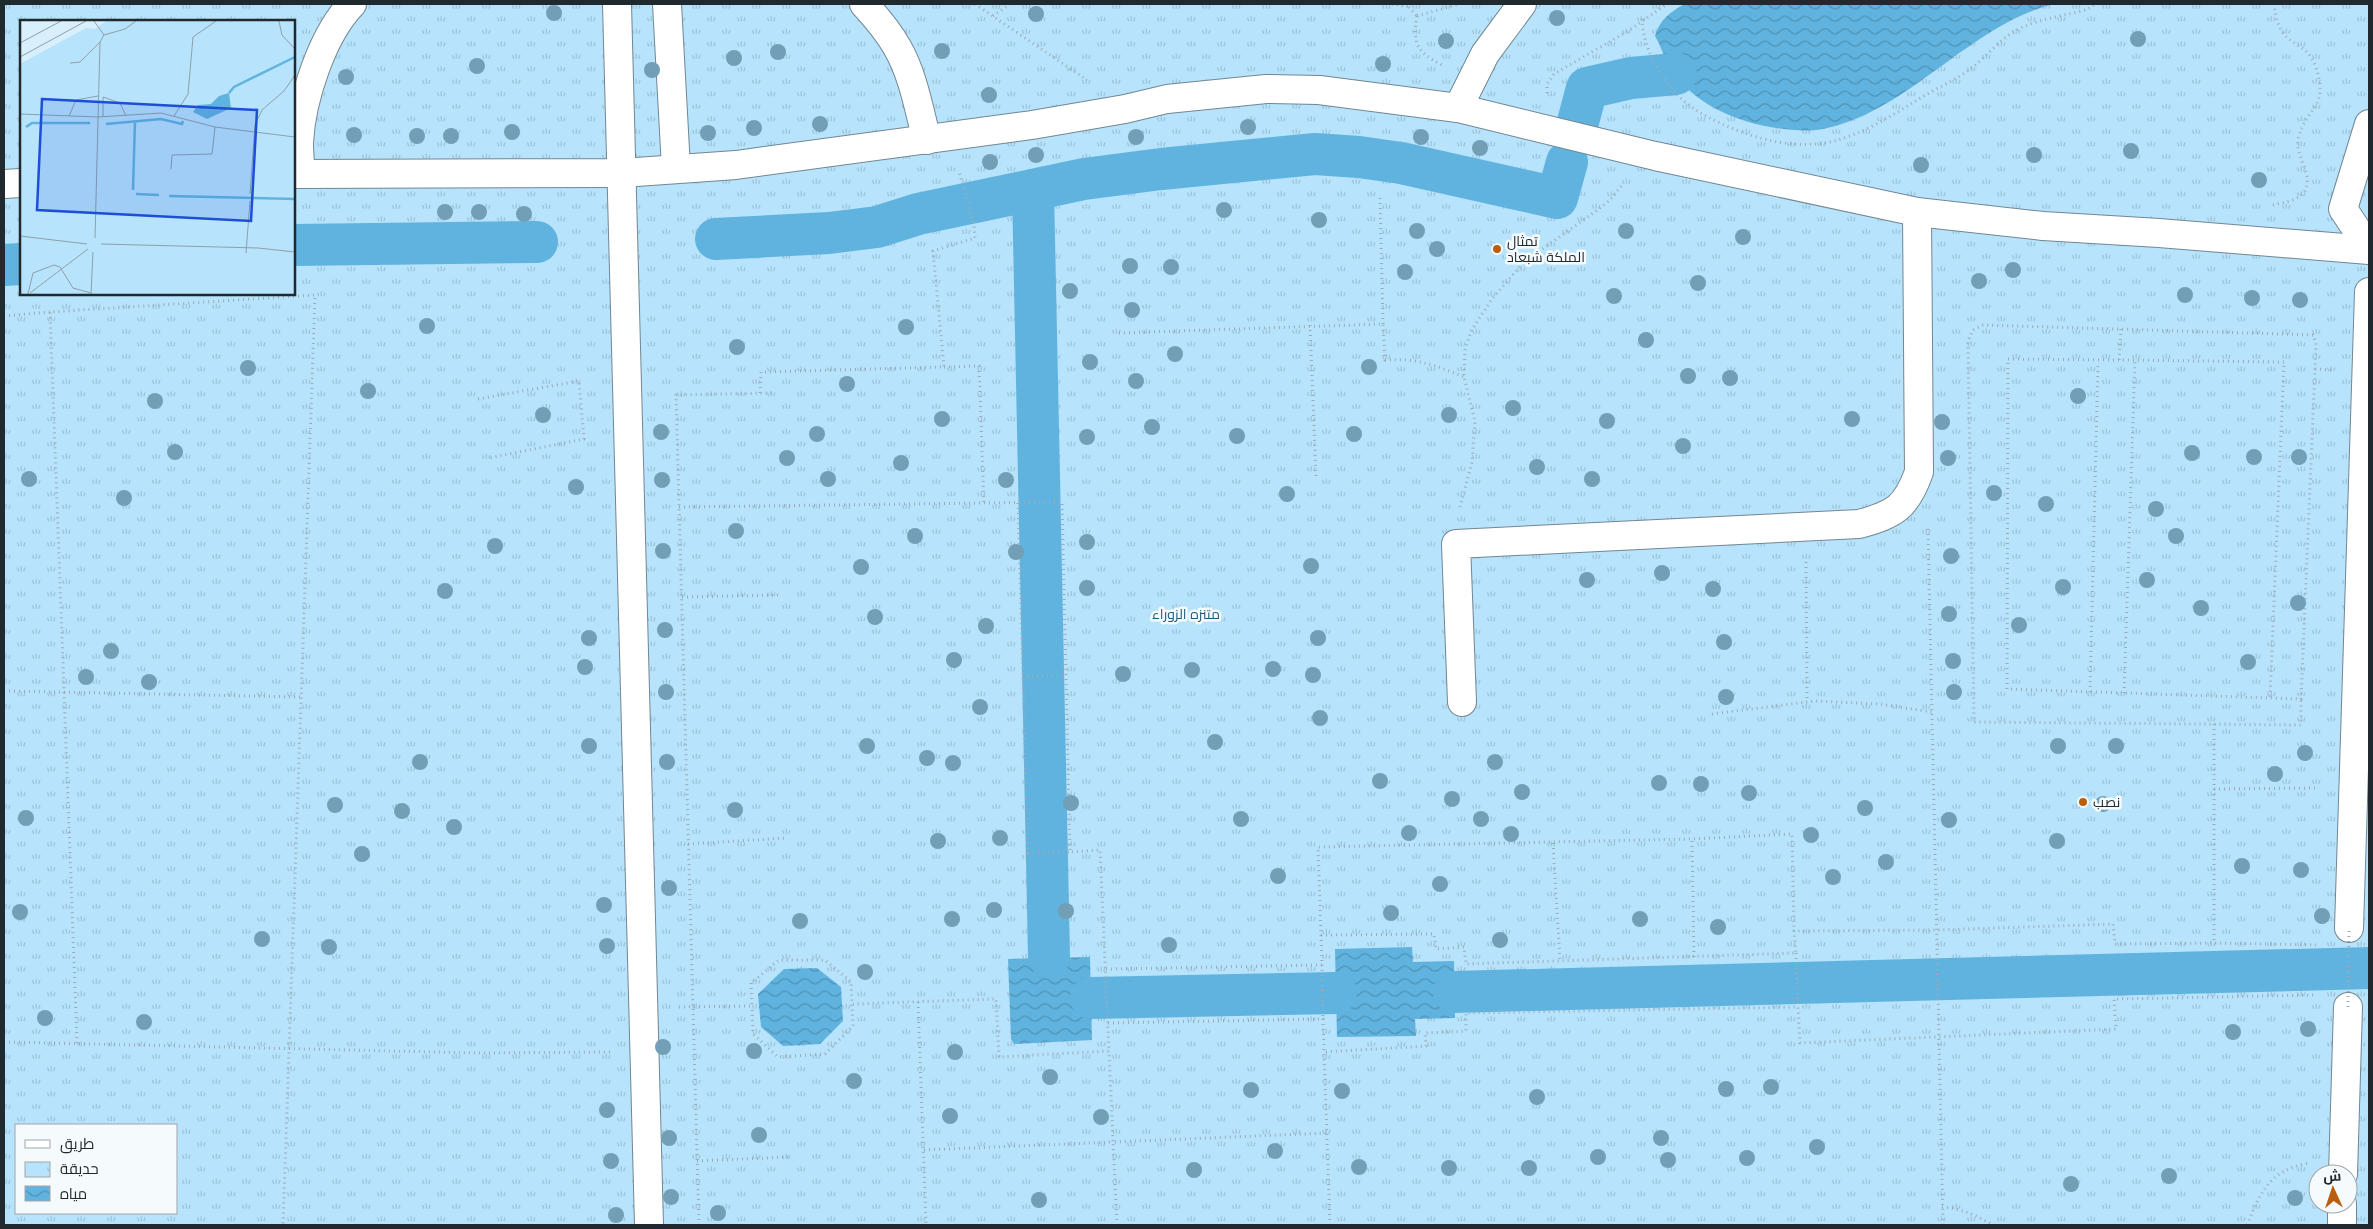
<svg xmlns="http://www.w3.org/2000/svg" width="2373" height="1229" font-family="'PT Sans',Cairo,sans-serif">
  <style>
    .park { fill: url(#park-tufts); fill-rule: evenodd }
    .water { fill: url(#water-waves) }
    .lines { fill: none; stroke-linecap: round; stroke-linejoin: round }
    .canal { stroke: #60b3de; stroke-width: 42 }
    .street-casing { stroke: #718793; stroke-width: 30 }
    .path { stroke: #9aacb7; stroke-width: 3; stroke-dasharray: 1 4; stroke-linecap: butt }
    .street { stroke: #fff; stroke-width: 28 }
    .path-bridge { stroke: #9aacb7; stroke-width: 3; stroke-dasharray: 1 4; stroke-linecap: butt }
    .tree { fill: #729fb6 }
    .poi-dot { fill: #bb5e0d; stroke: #f5fafc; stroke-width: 2 }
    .labels { text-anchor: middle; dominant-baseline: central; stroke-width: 5; stroke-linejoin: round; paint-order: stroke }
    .poi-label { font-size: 14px; fill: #20292e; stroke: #f5fafc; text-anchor: start }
    .park-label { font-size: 14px; fill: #1e5d7b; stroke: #f5fafc }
    .inset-river { fill: none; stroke: #60b3de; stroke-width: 2.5 }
    .inset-road { fill: none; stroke: #8ea0aa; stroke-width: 1 }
    .view { fill: #1d4ed8; fill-opacity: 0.15; stroke: #1d4ed8; stroke-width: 2.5 }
    .inset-edge { fill: none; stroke: #20292e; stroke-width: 2.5 }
  </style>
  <defs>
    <pattern id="park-tufts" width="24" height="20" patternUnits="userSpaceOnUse" patternTransform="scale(1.25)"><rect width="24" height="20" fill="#b7e3fc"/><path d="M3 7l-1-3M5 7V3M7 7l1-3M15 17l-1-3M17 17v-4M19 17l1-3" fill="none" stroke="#9dc3d8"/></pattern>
    <pattern id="water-waves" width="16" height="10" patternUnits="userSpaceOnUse" patternTransform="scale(1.25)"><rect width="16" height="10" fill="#60b3de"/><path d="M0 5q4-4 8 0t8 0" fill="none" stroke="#4f92b4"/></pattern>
  </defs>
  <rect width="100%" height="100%" fill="#d8f0fd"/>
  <path class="park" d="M4,4H2369V1225H4ZM21,21H294V294H21ZM16,1125H176V1213H16ZM2318,1174H2348V1204H2318Z"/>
  <g class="water">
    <path d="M1685,4H2054C1969,25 1909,112 1823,129C1806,132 1786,130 1770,127C1730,120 1685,99 1666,60C1662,52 1660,44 1655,36C1660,19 1670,12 1685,4Z"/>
    <path d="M1412,947L1413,962L1454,961L1455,1018L1415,1019L1416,1036L1337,1037L1335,949Z"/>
    <path d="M1090,957L1092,1040L1014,1044L1011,1039L1008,959Z"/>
    <path d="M817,968L841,987L843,1021L820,1044L783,1046L761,1027L758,994L784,969Z"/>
  </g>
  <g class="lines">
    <g class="canal">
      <path d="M1578,122L1587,88L1631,78L1676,74"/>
      <path d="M1033,190L1049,957"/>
      <path d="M716,239L829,233L877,227L918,214L1084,179L1161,169L1315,154L1359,157L1401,163L1557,198L1567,162"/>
      <path d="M294,245L537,242"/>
      <path d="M4,265L21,264"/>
      <path d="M1454,992L2369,968"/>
      <path d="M1091,998L1336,993"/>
    </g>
    <g class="street-casing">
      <g id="street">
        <path d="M617,4L649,1225"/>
        <path d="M667,4L676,168"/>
        <path d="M864,4C876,17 888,31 897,47C913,74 919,110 927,140"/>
        <path d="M1458,108L1485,54L1522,4"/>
        <path d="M2369,124L2343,209L2369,248"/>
        <path d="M294,174L622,173L736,165L1032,125L1125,109L1167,99L1266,89L1319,90L1458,108L1655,156L1917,212L2043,226L2159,233L2369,250"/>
        <path d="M301,174C300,164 299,153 299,143C301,100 322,35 352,4"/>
        <path d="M4,184L21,183"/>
        <path d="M1462,702L1456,544L1859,524C1895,514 1906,508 1919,472L1917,212"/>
        <path d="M2349,928L2369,292"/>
        <path d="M2343,1174L2348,1007"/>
        <path d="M2342,1225V1204"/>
      </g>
    </g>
    <g class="path">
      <path d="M975,4L1087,80"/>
      <path d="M1392,4L1409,7L1407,4"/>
      <path d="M1409,7L1417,16"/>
      <path d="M993,16L1010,4"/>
      <path d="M1417,16C1412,44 1417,52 1442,65"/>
      <path d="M1417,16L1459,4"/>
      <path d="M1642,19C1644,58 1671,98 1706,116C1742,135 1784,149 1825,143C1858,137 1890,117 1917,100C1935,89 1956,80 1973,67C1988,55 2001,38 2019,29C2040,18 2066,16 2088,9L2095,4"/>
      <path d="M1547,93V84L1554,74L1628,31L1667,4"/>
      <path d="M1380,198L1383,324"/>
      <path d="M2273,205C2284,202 2301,201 2306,188C2312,173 2295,155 2298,139C2306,106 2331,108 2315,65C2307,45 2293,46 2283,33C2277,25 2275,13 2274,4"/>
      <path d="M4,316L50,312"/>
      <path d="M1310,325L1316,477"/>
      <path d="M2121,329L2119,360L2284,362L2270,698"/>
      <path d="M1119,333L1383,324L1385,360C1417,358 1435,365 1464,377"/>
      <path d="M2119,360L2008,359L2007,689L2301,699L2315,369L2316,343L2313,335L1983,325L1973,330L1968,341L1974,722L2301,725V699"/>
      <path d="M944,367L979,366L984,504"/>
      <path d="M2315,369L2332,370"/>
      <path d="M760,393L761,372L944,367L933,251L975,238L974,225L959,171"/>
      <path d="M478,399L579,381L584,439L489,458"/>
      <path d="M1018,503L1028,853L1070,852"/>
      <path d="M679,507L1062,502L1070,852L1100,850L1109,1051L999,1057L996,999L853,1004"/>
      <path d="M1460,507L1472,462L1475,421L1464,377L1465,350L1471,331L1492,299L1524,262L1596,211L1610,200L1622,185"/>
      <path d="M1928,529L1943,1225"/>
      <path d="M1806,562L1807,701"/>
      <path d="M682,597L780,595"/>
      <path d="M1022,677L1066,675"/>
      <path d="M4,691L301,697"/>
      <path d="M2090,692L2098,364"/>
      <path d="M2124,693L2135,360"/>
      <path d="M1712,714L1815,701L1879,704L1932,712"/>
      <path d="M2214,724V943"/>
      <path d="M2214,789L2319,788"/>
      <path d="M1553,843L1560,961"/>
      <path d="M688,844L787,838"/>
      <path d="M1321,935L1434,934L1436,949L1464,947L1466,964L1796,953L1794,931L1937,930L2113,924L2115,944L2214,943L2319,945"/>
      <path d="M1796,953L1798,1007"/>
      <path d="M1694,957L1692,839L1792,834L1794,931"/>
      <path d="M1322,965L1323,1019"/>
      <path d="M1106,969L1322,965L1318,847L1692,839"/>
      <path d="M918,1002L926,1225"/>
      <path d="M679,1007L752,1006L751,983L779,960H825L851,982L853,1026L825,1054L778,1057L753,1034L752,1006"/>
      <path d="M1108,1023L1323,1019L1324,1052"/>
      <path d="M4,1042L480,1053L610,1052"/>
      <path d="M77,1043L50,312L315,295L283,1225"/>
      <path d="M924,1150L1113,1142L1109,1051"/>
      <path d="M697,1161L791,1157"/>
      <path d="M1942,1207C1961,1208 1977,1216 1993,1225"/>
      <path d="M699,1225L676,395L772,393"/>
      <path d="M1117,1225L1113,1142L1327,1133"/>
      <path d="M1330,1225L1324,1052L1426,1046L1425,1033L1466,1031V1013L1798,1007L1800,1043L2116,1029L2114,999L2316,995"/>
      <path d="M2247,1225C2261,1191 2270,1170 2309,1163"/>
    </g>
    <use href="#street" class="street"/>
    <path class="path-bridge" d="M2348,1007L2349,928"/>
  </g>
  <g class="tree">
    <circle cx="554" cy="13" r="8"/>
    <circle cx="1036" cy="14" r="8"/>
    <circle cx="1557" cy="18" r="8"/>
    <circle cx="2138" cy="39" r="8"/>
    <circle cx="1446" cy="41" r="8"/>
    <circle cx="942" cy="51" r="8"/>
    <circle cx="778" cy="52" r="8"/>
    <circle cx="734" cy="58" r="8"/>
    <circle cx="1383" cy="64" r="8"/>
    <circle cx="477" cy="66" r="8"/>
    <circle cx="652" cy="70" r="8"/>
    <circle cx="346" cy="77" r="8"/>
    <circle cx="989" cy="95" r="8"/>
    <circle cx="820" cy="124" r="8"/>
    <circle cx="1248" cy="127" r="8"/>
    <circle cx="754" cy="128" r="8"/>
    <circle cx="512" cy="132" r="8"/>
    <circle cx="708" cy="133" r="8"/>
    <circle cx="354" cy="135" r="8"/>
    <circle cx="417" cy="136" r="8"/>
    <circle cx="451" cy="136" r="8"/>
    <circle cx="1136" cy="137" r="8"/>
    <circle cx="1421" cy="137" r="8"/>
    <circle cx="1480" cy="148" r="8"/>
    <circle cx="2131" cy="151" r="8"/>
    <circle cx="1036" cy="155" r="8"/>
    <circle cx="2034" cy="155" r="8"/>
    <circle cx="990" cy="162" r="8"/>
    <circle cx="1921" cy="165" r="8"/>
    <circle cx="2259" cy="180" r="8"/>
    <circle cx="1224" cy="210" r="8"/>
    <circle cx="445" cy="212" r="8"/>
    <circle cx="479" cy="212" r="8"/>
    <circle cx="524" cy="214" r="8"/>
    <circle cx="1319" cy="220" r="8"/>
    <circle cx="1417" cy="231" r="8"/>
    <circle cx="1626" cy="231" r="8"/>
    <circle cx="1743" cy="237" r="8"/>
    <circle cx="1437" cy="249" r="8"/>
    <circle cx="1130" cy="266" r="8"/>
    <circle cx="1171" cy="267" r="8"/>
    <circle cx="2013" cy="270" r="8"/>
    <circle cx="1405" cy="272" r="8"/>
    <circle cx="1979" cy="281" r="8"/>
    <circle cx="1698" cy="283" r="8"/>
    <circle cx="1070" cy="291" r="8"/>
    <circle cx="2185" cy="295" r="8"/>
    <circle cx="1614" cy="296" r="8"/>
    <circle cx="2252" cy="298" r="8"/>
    <circle cx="2300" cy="300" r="8"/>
    <circle cx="1132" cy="310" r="8"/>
    <circle cx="427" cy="326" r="8"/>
    <circle cx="906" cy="327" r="8"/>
    <circle cx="1646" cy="340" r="8"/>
    <circle cx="737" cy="347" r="8"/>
    <circle cx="1175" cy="354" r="8"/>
    <circle cx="1090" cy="362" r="8"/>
    <circle cx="1369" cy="367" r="8"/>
    <circle cx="248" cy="368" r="8"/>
    <circle cx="1688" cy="376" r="8"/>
    <circle cx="1730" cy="378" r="8"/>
    <circle cx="1136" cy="381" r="8"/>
    <circle cx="847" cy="384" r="8"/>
    <circle cx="368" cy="391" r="8"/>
    <circle cx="2078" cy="396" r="8"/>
    <circle cx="155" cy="401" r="8"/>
    <circle cx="1513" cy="408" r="8"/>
    <circle cx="543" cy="415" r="8"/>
    <circle cx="1449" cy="415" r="8"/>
    <circle cx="942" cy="419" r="8"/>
    <circle cx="1852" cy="419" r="8"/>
    <circle cx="1607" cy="421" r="8"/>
    <circle cx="1942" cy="422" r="8"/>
    <circle cx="1152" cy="427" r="8"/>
    <circle cx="661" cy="432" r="8"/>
    <circle cx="817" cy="434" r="8"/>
    <circle cx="1354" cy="434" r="8"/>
    <circle cx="1237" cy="436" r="8"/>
    <circle cx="1087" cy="437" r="8"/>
    <circle cx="1683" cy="446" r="8"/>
    <circle cx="175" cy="452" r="8"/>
    <circle cx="2192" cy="453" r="8"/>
    <circle cx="2254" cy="457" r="8"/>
    <circle cx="2299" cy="457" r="8"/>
    <circle cx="787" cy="458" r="8"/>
    <circle cx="1948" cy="458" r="8"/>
    <circle cx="901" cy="463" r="8"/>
    <circle cx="1537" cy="467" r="8"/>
    <circle cx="29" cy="479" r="8"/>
    <circle cx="828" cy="479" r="8"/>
    <circle cx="1592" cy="479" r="8"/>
    <circle cx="662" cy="480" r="8"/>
    <circle cx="1006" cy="480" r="8"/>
    <circle cx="576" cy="487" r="8"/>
    <circle cx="1994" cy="493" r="8"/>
    <circle cx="1287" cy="494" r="8"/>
    <circle cx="124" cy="498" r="8"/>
    <circle cx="2046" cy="504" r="8"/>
    <circle cx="2156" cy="509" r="8"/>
    <circle cx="736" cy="531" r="8"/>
    <circle cx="915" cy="536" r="8"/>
    <circle cx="2176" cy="536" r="8"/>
    <circle cx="1087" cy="542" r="8"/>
    <circle cx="495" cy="546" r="8"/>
    <circle cx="663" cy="551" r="8"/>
    <circle cx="1016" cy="552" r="8"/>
    <circle cx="1951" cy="556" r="8"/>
    <circle cx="1311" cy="566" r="8"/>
    <circle cx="861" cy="567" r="8"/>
    <circle cx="1662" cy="573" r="8"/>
    <circle cx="1587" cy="580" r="8"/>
    <circle cx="2147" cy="580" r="8"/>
    <circle cx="2063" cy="587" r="8"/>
    <circle cx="1087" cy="588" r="8"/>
    <circle cx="1713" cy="589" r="8"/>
    <circle cx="445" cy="591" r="8"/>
    <circle cx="2298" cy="603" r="8"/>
    <circle cx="2201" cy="608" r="8"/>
    <circle cx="1949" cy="614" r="8"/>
    <circle cx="875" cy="617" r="8"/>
    <circle cx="2019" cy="625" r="8"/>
    <circle cx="986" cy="626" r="8"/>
    <circle cx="665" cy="630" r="8"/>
    <circle cx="589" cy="638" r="8"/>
    <circle cx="1318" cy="638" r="8"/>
    <circle cx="1724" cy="642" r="8"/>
    <circle cx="111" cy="651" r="8"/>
    <circle cx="954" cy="660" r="8"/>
    <circle cx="1953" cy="661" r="8"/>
    <circle cx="2248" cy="662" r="8"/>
    <circle cx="585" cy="667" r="8"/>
    <circle cx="1273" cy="669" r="8"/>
    <circle cx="1192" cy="670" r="8"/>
    <circle cx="1123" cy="674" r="8"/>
    <circle cx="1313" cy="675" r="8"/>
    <circle cx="86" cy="677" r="8"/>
    <circle cx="149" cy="682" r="8"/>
    <circle cx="666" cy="692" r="8"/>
    <circle cx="1954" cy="692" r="8"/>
    <circle cx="1726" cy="697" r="8"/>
    <circle cx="980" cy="707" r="8"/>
    <circle cx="1320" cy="718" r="8"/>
    <circle cx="1215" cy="742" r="8"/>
    <circle cx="589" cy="746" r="8"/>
    <circle cx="867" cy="746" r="8"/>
    <circle cx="2058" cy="746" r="8"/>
    <circle cx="2116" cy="746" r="8"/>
    <circle cx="2305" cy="753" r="8"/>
    <circle cx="927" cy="758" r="8"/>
    <circle cx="420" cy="762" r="8"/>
    <circle cx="667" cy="762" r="8"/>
    <circle cx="1495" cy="762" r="8"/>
    <circle cx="953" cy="763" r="8"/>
    <circle cx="2275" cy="774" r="8"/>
    <circle cx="1380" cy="781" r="8"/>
    <circle cx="1659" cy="783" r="8"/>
    <circle cx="1701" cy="784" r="8"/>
    <circle cx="1522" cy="792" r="8"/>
    <circle cx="1749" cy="793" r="8"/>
    <circle cx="1452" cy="799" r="8"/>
    <circle cx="1071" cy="803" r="8"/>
    <circle cx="2103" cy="804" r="8"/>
    <circle cx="335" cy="805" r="8"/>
    <circle cx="1865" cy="808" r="8"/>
    <circle cx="735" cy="810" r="8"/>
    <circle cx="402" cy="811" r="8"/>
    <circle cx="26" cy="818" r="8"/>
    <circle cx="1241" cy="819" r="8"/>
    <circle cx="1481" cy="819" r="8"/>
    <circle cx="1949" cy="820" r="8"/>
    <circle cx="454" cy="827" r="8"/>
    <circle cx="1409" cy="833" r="8"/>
    <circle cx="1511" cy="834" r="8"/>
    <circle cx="1811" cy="835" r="8"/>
    <circle cx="1000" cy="838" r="8"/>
    <circle cx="938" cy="841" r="8"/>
    <circle cx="2057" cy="841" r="8"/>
    <circle cx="362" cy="854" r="8"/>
    <circle cx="1886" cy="862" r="8"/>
    <circle cx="2242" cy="866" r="8"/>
    <circle cx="2301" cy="870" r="8"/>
    <circle cx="1278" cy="876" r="8"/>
    <circle cx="1833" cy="877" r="8"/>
    <circle cx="1440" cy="884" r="8"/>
    <circle cx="669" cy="888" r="8"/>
    <circle cx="604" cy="905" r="8"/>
    <circle cx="994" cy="910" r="8"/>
    <circle cx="1066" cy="911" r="8"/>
    <circle cx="20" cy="912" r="8"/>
    <circle cx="1391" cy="913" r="8"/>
    <circle cx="2322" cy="916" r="8"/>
    <circle cx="952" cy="919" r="8"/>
    <circle cx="1640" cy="919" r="8"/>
    <circle cx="800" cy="921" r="8"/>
    <circle cx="1718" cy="927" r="8"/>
    <circle cx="262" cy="939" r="8"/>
    <circle cx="1500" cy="940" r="8"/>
    <circle cx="1169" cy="945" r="8"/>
    <circle cx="607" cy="946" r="8"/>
    <circle cx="329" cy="947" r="8"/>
    <circle cx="865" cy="972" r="8"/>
    <circle cx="45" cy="1018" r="8"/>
    <circle cx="144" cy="1022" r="8"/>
    <circle cx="2308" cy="1029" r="8"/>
    <circle cx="2233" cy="1032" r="8"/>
    <circle cx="663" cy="1047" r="8"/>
    <circle cx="754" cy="1051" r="8"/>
    <circle cx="955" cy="1052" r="8"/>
    <circle cx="1050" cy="1077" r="8"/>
    <circle cx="854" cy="1081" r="8"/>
    <circle cx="1771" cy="1087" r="8"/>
    <circle cx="1726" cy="1089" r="8"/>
    <circle cx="1251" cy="1090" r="8"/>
    <circle cx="1342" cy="1091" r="8"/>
    <circle cx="1537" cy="1097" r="8"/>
    <circle cx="607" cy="1110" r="8"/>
    <circle cx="950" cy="1116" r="8"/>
    <circle cx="1101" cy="1117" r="8"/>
    <circle cx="759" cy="1135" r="8"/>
    <circle cx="669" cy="1138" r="8"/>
    <circle cx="1661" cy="1138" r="8"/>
    <circle cx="1817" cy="1147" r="8"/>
    <circle cx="1275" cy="1151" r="8"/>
    <circle cx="1598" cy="1157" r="8"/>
    <circle cx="1747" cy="1158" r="8"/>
    <circle cx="1668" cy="1160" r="8"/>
    <circle cx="611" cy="1161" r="8"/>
    <circle cx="1359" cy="1167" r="8"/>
    <circle cx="1449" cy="1168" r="8"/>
    <circle cx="1529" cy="1168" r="8"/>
    <circle cx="1194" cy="1170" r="8"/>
    <circle cx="2169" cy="1176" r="8"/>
    <circle cx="2071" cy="1184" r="8"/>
    <circle cx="671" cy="1197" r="8"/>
    <circle cx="2295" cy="1198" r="8"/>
    <circle cx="1039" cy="1200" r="8"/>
    <circle cx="718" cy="1213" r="8"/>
    <circle cx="616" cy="1215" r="8"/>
  </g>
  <g class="poi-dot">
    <circle cx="1497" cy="249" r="5"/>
    <circle cx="2083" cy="802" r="5"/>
  </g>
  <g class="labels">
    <g class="poi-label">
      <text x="1507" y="241">تمثال<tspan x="1507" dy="16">الملكة شبعاد</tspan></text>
      <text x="2093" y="802">نصب</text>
    </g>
    <g class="park-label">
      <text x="1186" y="614">متنزه الزوراء</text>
    </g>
  </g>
  <g transform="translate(20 20)">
    <rect width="275" height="275" fill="#d8f0fd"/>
    <path d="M86,1H275V274H0V44L66,8L75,9Z" fill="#b7e3fc"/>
    <path d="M209,73L211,88L187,99L173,92L178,85L191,84L199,76Z" fill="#60b3de"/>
    <path class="inset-river" d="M209,73L214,67L275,37M86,104L141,99L162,104L163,101M6,107L12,103H70M113,170L115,101M116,174L139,175M149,176L275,179"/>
    <path class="inset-road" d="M74,1L84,15M259,1L262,15L275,29M0,23L41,1M0,37L66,1M50,43L60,42L80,22M0,94L78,97L141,93L195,107L275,117M49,96L56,80L78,76M154,96L168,74L173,17L196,1M83,97V77L100,83L106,96M151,149L152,135L192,134L195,107M230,174L235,105L242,90L264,71L275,55M0,216L67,224M75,218L80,22L84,15L105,9L116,1M81,224L238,228L275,232M226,233L230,181M10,273L68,229M8,274L13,253L34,245L40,247L53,268L71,273M71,274L73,232"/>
    <path class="view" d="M22,79L237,90L231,201L17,190Z"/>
    <rect width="275" height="275" class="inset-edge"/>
  </g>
  <rect width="2373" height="1229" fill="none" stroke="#20292e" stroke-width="10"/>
  <rect x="15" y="1124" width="162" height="90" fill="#f5fafc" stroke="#a0a6aa"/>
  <rect x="25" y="1140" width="25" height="8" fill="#ffffff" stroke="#a0a6aa"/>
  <text x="60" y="1149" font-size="15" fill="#20292e">طريق</text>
  <rect x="25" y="1162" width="25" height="15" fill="url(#park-tufts)" stroke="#a0a6aa"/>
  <text x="60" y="1174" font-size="15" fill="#20292e">حديقة</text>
  <rect x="25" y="1186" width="25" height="15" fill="url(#water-waves)" stroke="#a0a6aa"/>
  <text x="60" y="1199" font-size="15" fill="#20292e">مياه</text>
  <g transform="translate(2333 1189) rotate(357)"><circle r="24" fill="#f5fafc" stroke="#a0a6aa"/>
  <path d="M0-4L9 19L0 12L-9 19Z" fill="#bb5e0d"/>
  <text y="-8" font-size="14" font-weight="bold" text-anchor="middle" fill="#20292e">ش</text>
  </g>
</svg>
